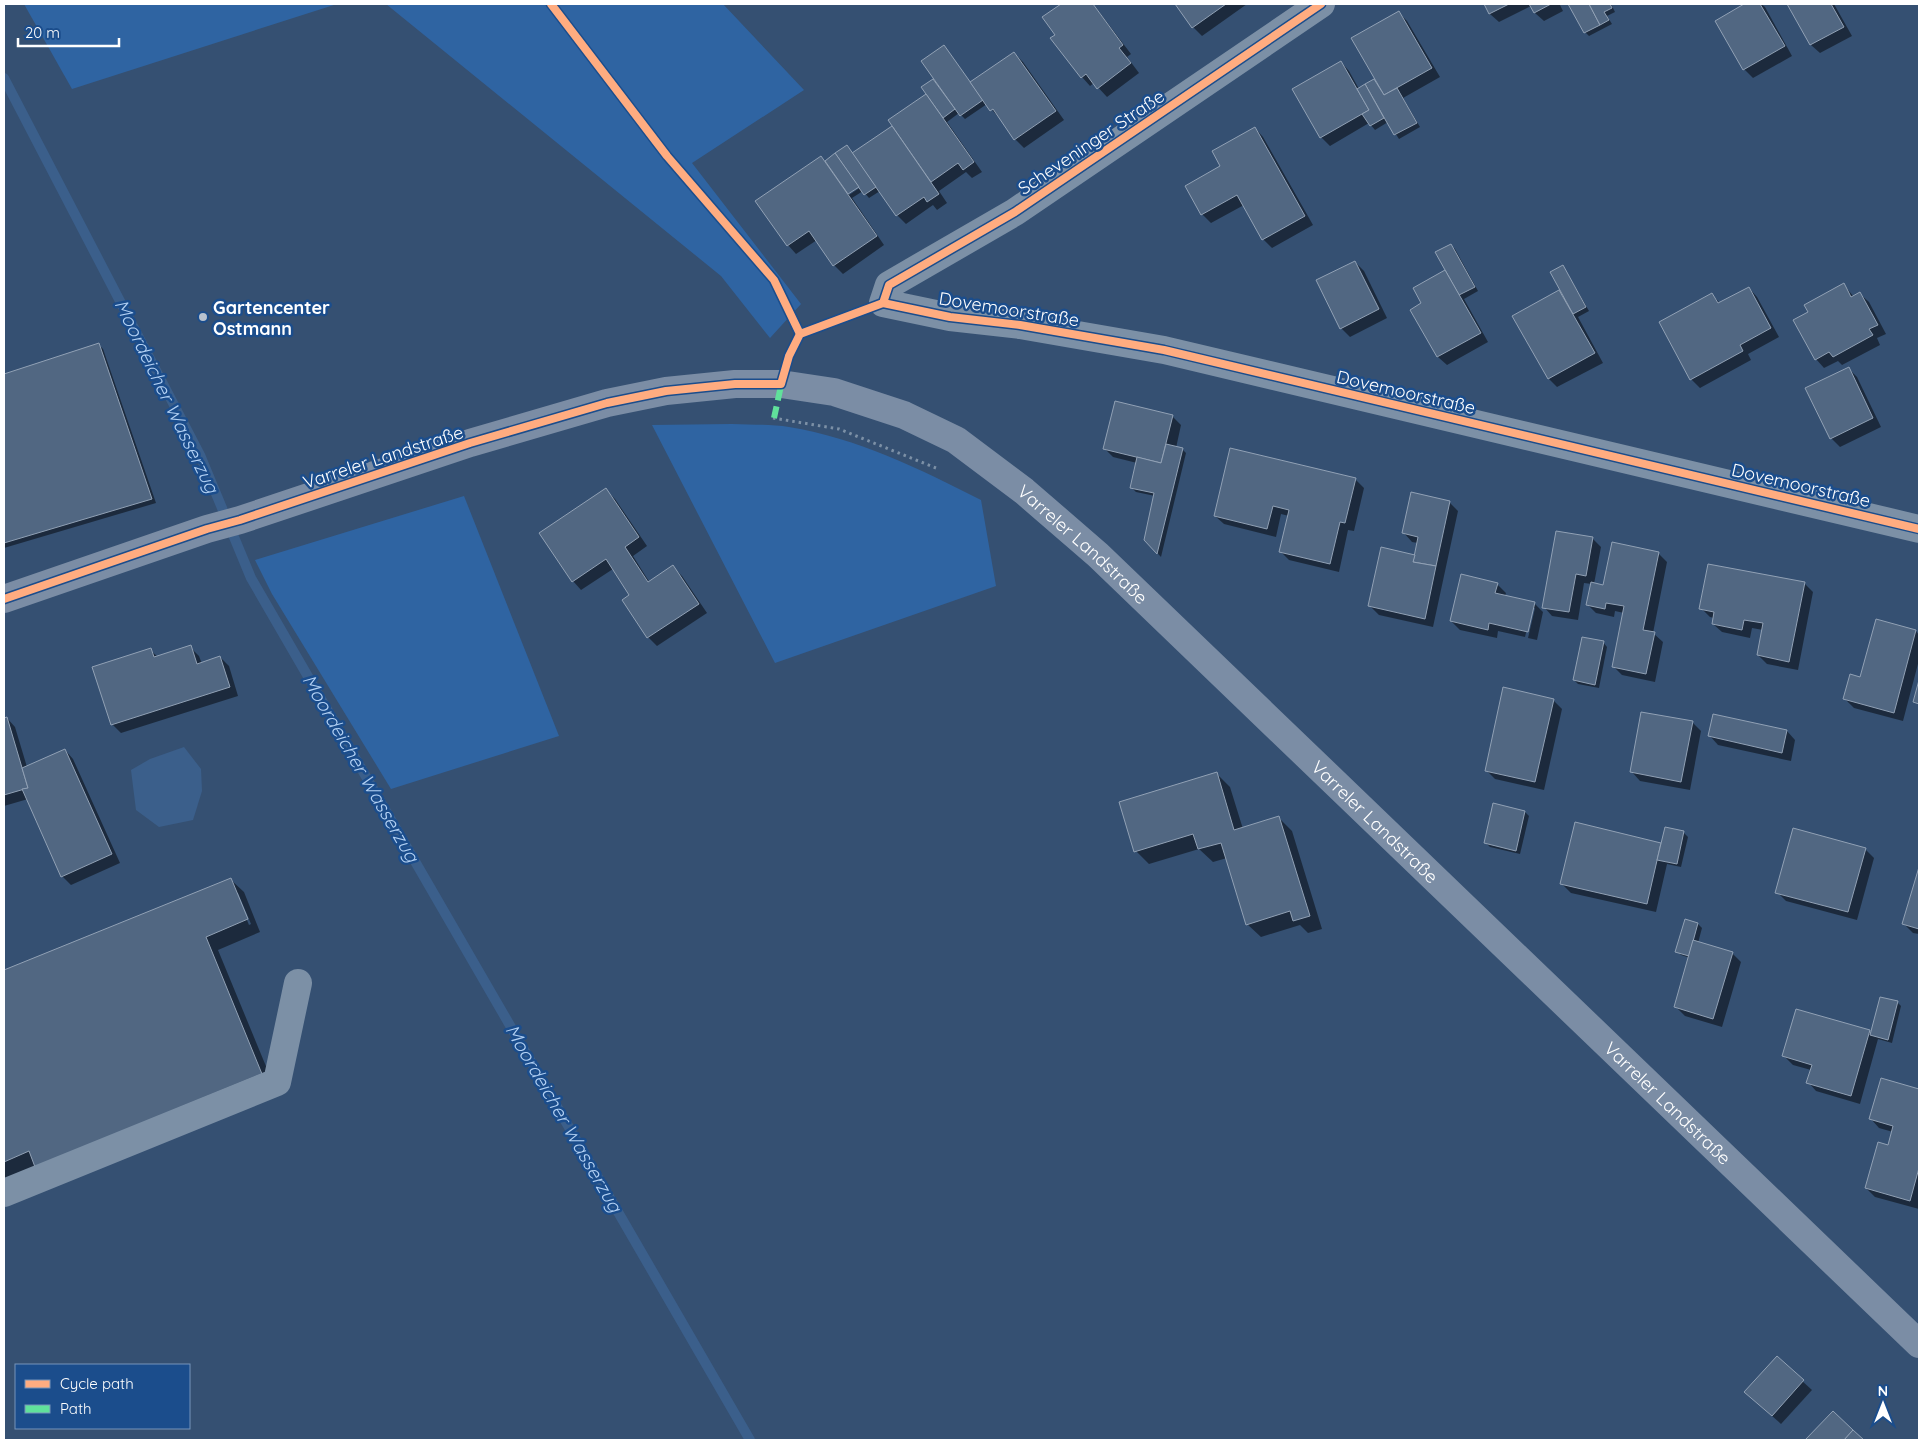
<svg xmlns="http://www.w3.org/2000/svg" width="1923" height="1444" font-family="Quicksand,sans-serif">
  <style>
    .green { fill: #2f64a2 }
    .water { fill: #3b5f8b }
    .shadow { fill: #0007; fill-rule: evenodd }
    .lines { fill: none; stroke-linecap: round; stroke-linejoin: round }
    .stream { stroke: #3b5f8b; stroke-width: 10 }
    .building { fill: #516782; stroke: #91a1b5 }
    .path { stroke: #7c90a6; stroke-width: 3; stroke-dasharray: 2.5 4; stroke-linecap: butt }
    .minor { stroke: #7c90a6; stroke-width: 28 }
    .major { stroke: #7b8da5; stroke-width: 28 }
    .quiet { stroke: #60e19b; stroke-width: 6; stroke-dasharray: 12 6; stroke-linecap: butt }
    .cycleway-casing { stroke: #1b4d8c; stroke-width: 11 }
    .cycleway { stroke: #ffac80; stroke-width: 8 }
    .poi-dot { fill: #b8c2ce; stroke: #1b4d8c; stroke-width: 2 }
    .labels { text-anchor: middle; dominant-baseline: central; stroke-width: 5; stroke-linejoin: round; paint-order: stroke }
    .street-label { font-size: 18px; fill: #fff; stroke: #1b4d8c }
    .poi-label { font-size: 18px; font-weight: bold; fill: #fff; stroke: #1b4d8c; text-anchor: start }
    .water-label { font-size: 19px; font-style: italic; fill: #b3d1f4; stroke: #1b4d8c }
  </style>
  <rect width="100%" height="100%" fill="#355072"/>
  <g class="green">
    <path d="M24,4H337L72,89Z"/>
    <path d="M386,4H723L804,90L692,163L801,304L770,338L721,276Z"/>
    <path d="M732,424C751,425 771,424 789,427C857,438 920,469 981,500L996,586L775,663L652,425Z"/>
    <path d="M464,496L559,736L391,789L272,594L255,560Z"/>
  </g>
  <path class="water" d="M184,747L201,769L202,791L193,820L159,827L136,810L131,770L150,759Z"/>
  <g class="shadow">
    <path d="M1063,4H1093L1131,54L1127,57L1139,73L1107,97L1094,83L1090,86L1082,77L1057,35L1044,17Z"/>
    <path d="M1177,4H1247L1202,36L1193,27Z"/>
    <path d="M1485,4H1563L1560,5L1563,11L1544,21L1535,13L1531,6L1499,22L1490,14Z"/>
    <path d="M1570,4H1611L1615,12L1607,16L1612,24L1589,36L1585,32Z"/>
    <path d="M1747,4H1761L1765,7L1792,56L1753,78L1744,69L1717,21Z"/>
    <path d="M1789,4H1834L1852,36L1820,53L1811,45Z"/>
    <path d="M1399,13L1407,21L1440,77L1403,98L1420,127L1399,139L1388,122L1375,130L1369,123L1330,146L1321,137L1341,62L1349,71L1359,89L1374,80L1378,84Z"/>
    <path d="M944,46L970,83L1014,53L1023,62L1064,120L1024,148L1015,139L1001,118L1000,119L987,104L965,119L959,113L947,122L982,172L972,178L966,172L939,191L947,203L937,210L933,205L906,224L897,215L880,191L869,198L863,191L852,198L884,245L843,274L834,265L817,240L796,254L788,245L821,157L825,162L847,147L853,154L894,126L928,94L923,87L935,79ZM863,182L864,185L849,195V192Z"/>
    <path d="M1255,128L1263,137L1313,225L1272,248L1263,239L1244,205L1211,223L1202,214L1187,186L1222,167Z"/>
    <path d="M1450,245L1455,249L1478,291L1464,299L1488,342L1447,365L1438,357L1412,310L1423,304L1449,276Z"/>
    <path d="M1355,262L1364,271L1387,318L1350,337L1341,328Z"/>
    <path d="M1562,267L1566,271L1589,311L1578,317L1603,363L1557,387L1549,379L1514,316L1561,290Z"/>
    <path d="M1844,285L1854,297L1860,294L1869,302L1886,334L1877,338L1880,345L1842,365L1838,361L1824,368L1816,359L1810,312Z"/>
    <path d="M1749,288L1757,297L1779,337L1748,354L1751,360L1700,388L1691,379L1712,295L1720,303Z"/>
    <path d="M99,345L103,349L156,503L4,548V376Z"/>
    <path d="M1848,368L1857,377L1881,427L1840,447L1831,438Z"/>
    <path d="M1172,416L1181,425L1176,448L1182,449L1186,453L1161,557L1145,540L1155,496L1136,492L1131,487L1137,463L1113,457L1105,449Z"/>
    <path d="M1355,479L1364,488L1354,531L1348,530L1339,572L1289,560L1281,552L1289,516L1281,514L1276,537L1224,524L1215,516Z"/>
    <path d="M606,490L615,499L647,546L633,556L650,583L673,567L682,576L707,613L657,646L648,637L631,595L613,569L581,590L573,581Z"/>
    <path d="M1449,502L1458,511L1433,627L1379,615L1370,606L1416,556L1418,543L1412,542L1404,533Z"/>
    <path d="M1592,538L1601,547L1594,584L1604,586L1658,553L1667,562L1653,633L1663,642L1655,682L1622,675L1613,666L1624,613L1615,611L1614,617L1596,613L1587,604L1592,584L1584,583L1578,620L1552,616L1544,607Z"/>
    <path d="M1804,583L1813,592L1798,670L1767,664L1758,655L1763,630L1752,628L1750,638L1722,632L1713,624L1714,618L1710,617L1701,608Z"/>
    <path d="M1497,584L1506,593L1505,596L1534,603L1543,612L1537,640L1528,638L1535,608H1532L1525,637L1498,631L1497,638L1460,630L1451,621Z"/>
    <path d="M1877,620L1916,631L1919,635V660L1903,721L1854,708L1845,699L1861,678Z"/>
    <path d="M1603,642L1607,647L1599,688L1578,684L1574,680Z"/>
    <path d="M190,647L199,656L202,664L220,657L229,666L238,696L121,733L112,724L150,650L158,657Z"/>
    <path d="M1553,700L1562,709L1544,790L1495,779L1486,770Z"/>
    <path d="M7,718L15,727L27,767L65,750L73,759L120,863L71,885L62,876L28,799L4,806V719Z"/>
    <path d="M1692,722L1701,731L1690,790L1640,781L1632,772Z"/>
    <path d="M1787,731L1795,740L1791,761L1718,745L1710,736Z"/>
    <path d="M1216,773L1230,787L1243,829L1279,818L1292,831L1322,929L1308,933L1300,925L1261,937L1247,924L1227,858L1213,862L1199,849L1149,864L1136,851Z"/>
    <path d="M1525,812L1529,816L1520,854L1490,847L1486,843Z"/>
    <path d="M1576,824L1662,844L1684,833L1688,837L1681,867L1667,864L1656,912L1571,893L1562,884Z"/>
    <path d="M1865,849L1874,858L1857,920L1786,901L1777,892Z"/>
    <path d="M1919,870V934L1913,933L1904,924Z"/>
    <path d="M230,879L244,892L260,932L218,950L275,1088L4,1180V972ZM236,893H238L251,924L249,925Z"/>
    <path d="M1686,921L1698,924L1702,928L1698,943L1732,953L1741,962L1722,1027L1685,1016L1676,1007L1690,958L1681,955L1677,951Z"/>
    <path d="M1897,1002L1901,1006L1892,1043L1878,1039L1860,1104L1816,1091L1808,1082L1811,1070L1793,1065L1784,1056L1869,1031L1872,1034Z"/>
    <path d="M1882,1080L1919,1090V1209L1875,1197L1866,1188L1888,1147L1893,1132L1879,1128L1871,1119Z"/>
    <path d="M1777,1358L1812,1390L1781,1424L1755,1401Z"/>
    <path d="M1833,1413L1862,1440H1807Z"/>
  </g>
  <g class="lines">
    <path class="stream" d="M4,78L200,455L251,578L750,1440"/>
  </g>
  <g class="building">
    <path d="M1061,4H1093L1123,45L1119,48L1131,63L1097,89L1086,74L1081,78L1050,38L1055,35L1042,17Z"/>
    <path d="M1175,4H1226L1192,28Z"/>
    <path d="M1484,4H1509L1489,14Z"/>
    <path d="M1529,4H1551L1534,13Z"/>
    <path d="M1568,4H1589L1600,25L1584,33Z"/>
    <path d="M1589,4H1610L1612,8L1604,12L1609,20L1600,25Z"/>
    <path d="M1744,4H1760L1785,46L1743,70L1715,21Z"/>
    <path d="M1787,4H1831L1844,27L1810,45Z"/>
    <path d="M1399,11L1432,68L1384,95L1351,38Z"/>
    <path d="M944,45L983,100L960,116L921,61Z"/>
    <path d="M1014,52L1056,111L1014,140L993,109L990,111L970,82Z"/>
    <path d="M1341,61L1369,110L1320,138L1292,89Z"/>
    <path d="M933,79L955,109L943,118L921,87Z"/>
    <path d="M1374,79L1384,95L1397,88L1417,123L1394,135L1365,84Z"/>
    <path d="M1365,84L1384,118L1370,126L1362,114L1369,110L1357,89Z"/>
    <path d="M926,94L974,162L963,170L958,163L931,182L888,120Z"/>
    <path d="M892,126L939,194L927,202L924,197L896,216L852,153Z"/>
    <path d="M1255,127L1305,216L1262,240L1237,195L1201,215L1185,186L1220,166L1212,151Z"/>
    <path d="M847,145L876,187L864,195L835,153Z"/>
    <path d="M835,153L859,187L848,194L825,161Z"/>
    <path d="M821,156L877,236L833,266L809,231L787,246L755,201Z"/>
    <path d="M1451,244L1475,287L1459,295L1435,252Z"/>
    <path d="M1355,261L1379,309L1340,329L1316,280Z"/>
    <path d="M1563,265L1586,307L1573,314L1550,272Z"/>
    <path d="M1445,270L1481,333L1437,357L1410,310L1421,303L1413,288Z"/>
    <path d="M1844,283L1851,297L1860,292L1878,325L1869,329L1873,335L1833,357L1829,352L1815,360L1793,320L1808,312L1804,305Z"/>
    <path d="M1749,287L1771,328L1740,345L1743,351L1690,380L1659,322L1712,293L1718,303Z"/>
    <path d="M1559,290L1595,353L1548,379L1512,316Z"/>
    <path d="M99,343L152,499L4,543V374Z"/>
    <path d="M1849,367L1873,418L1830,439L1805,388Z"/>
    <path d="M1115,401L1173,415L1161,463L1103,449Z"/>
    <path d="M1166,444L1183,448L1157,554L1144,540L1154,493L1130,488L1137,457L1161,463Z"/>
    <path d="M1230,448L1356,478L1345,523L1340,522L1330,564L1279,552L1289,510L1273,506L1267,529L1214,516Z"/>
    <path d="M606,488L639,537L625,547L648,582L673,565L699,604L647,638L622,600L629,595L606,559L572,582L539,533Z"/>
    <path d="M1411,492L1450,501L1436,566L1413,562L1418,537L1402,533Z"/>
    <path d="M1556,531L1593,537L1586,576L1576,574L1569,612L1542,608Z"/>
    <path d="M1612,542L1659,552L1643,630L1655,632L1646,674L1612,667L1624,606L1606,603L1605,609L1586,605L1591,582L1603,585Z"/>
    <path d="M1381,547L1415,555L1413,562L1436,566L1425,619L1368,606Z"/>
    <path d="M1708,564L1805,582L1789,662L1757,655L1763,623L1744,620L1742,630L1712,624L1714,612L1699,609Z"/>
    <path d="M1461,574L1498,583L1495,593L1535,602L1528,632L1489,623L1488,630L1450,621Z"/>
    <path d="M1876,619L1916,630L1894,713L1843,699L1850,674L1860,677Z"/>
    <path d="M1582,637L1604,641L1595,685L1573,680Z"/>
    <path d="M191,645L197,664L220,656L230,687L111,725L92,667L151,648L154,657Z"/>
    <path d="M1919,680V704L1913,702Z"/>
    <path d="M1503,687L1554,699L1535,782L1485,771Z"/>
    <path d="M1641,712L1693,721L1681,782L1630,772Z"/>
    <path d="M1713,714L1787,730L1782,753L1708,736Z"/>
    <path d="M7,717L28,788L4,795V718Z"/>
    <path d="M65,749L112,854L61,877L22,789L28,788L22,768Z"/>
    <path d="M1217,772L1234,830L1279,816L1310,916L1293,921L1290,911L1246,925L1221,843L1198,849L1193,834L1134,852L1119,802Z"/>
    <path d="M1493,803L1525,811L1516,851L1484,843Z"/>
    <path d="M1575,822L1661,843L1647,904L1560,884Z"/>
    <path d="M1665,827L1684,831L1677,864L1657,860Z"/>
    <path d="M1793,828L1866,848L1848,912L1775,893Z"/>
    <path d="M1919,867V929L1902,924Z"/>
    <path d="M231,878L248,919L206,937L262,1074L35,1167L29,1151L4,1162V970Z"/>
    <path d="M1685,919L1698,923L1689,956L1675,952Z"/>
    <path d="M1693,940L1733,952L1713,1019L1674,1007Z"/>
    <path d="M1880,997L1898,1001L1888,1040L1870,1035Z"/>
    <path d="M1796,1009L1870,1030L1851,1096L1806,1083L1812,1065L1782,1056Z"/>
    <path d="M1881,1078L1919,1089V1168L1910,1201L1865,1188L1878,1142L1888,1145L1893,1126L1869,1119Z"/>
    <path d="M1777,1356L1804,1380L1772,1416L1744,1392Z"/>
    <path d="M1833,1411L1853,1430L1844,1440H1805Z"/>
    <path d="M1853,1430L1864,1440H1844Z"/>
  </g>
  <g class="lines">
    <path class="path" d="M773,418L839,429L936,468"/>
    <g class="minor">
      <path d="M1321,4L1015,212L889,285L883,303L950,317L1020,325L1164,350L1919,529"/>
      <path d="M4,1193L277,1082L298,983"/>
    </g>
    <path class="major" id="s1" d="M4,599L207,529L240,520L470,443L607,403L666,391L735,384H781L834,392L904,415L956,440L1024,491L1098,555L1919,1344"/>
    <path class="quiet" d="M774,418L782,381"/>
    <g class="cycleway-casing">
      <g id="cycleway">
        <path d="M551,4L667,156L774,280L800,334"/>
        <path d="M883,303L950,317L1020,325L1164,350L1919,529"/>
        <path d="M883,303L889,285L1015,212L1321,4"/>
        <path d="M4,599L207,529L240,520L470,443L607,403L666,391L735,384H781L789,356L800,334L883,303"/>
      </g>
    </g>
    <use href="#cycleway" class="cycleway"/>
  </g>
  <circle class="poi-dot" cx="203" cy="317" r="5"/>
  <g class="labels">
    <g class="street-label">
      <text transform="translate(1091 142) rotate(-34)">Scheveninger Straße</text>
      <text transform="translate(1009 309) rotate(9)">Dovemoorstraße</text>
      <text transform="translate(1406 392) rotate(13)">Dovemoorstraße</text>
      <text transform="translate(383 457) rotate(-18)">Varreler Landstraße</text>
      <text transform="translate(1801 485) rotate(13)">Dovemoorstraße</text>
      <text stroke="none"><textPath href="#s1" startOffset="1159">Varreler Landstraße</textPath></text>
      <text stroke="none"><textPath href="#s1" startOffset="1562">Varreler Landstraße</textPath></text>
      <text stroke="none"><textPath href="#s1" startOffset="1968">Varreler Landstraße</textPath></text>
    </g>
    <g class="poi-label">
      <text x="213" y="307">Gartencenter<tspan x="213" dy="21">Ostmann</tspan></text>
    </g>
    <g class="water-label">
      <text transform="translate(167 396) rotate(64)">Moordeicher Wasserzug</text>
      <text transform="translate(361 768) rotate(60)">Moordeicher Wasserzug</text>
      <text transform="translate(564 1118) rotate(60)">Moordeicher Wasserzug</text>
    </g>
  </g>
  <rect width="1923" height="1444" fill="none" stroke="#ffffff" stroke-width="10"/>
  <rect x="15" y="1364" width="175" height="65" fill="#1b4d8c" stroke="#7694ba"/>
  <rect x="25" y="1380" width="25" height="8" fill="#ffac80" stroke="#7694ba"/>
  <text x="60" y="1389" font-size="15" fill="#ffffff">Cycle path</text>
  <rect x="25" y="1405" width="25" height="8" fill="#60e19b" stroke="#7694ba"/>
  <text x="60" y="1414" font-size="15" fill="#ffffff">Path</text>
  <g transform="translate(1883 1404)" stroke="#1b4d8c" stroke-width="4" paint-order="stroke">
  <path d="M0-4L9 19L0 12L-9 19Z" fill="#ffffff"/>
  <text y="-8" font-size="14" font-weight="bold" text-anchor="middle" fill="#ffffff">N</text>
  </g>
  <path d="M18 38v8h101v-8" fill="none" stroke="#ffffff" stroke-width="2.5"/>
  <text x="25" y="38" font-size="15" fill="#ffffff" stroke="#1b4d8c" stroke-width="4" paint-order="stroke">20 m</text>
</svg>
